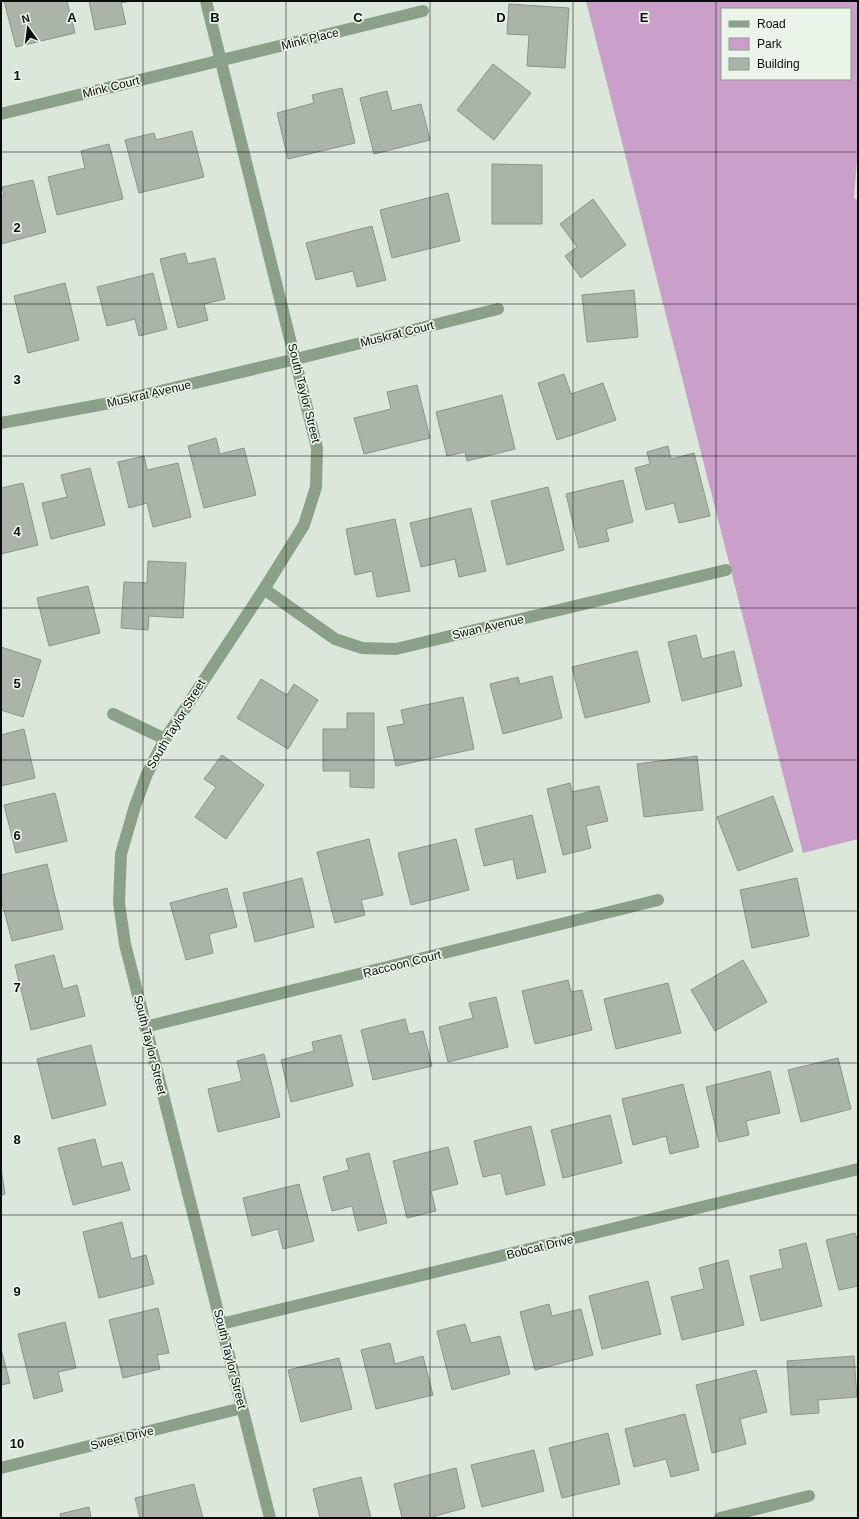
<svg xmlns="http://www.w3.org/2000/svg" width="859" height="1519" font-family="Helvetica,sans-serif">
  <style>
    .green { fill: #caa0cb; fill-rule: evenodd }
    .building { fill: #aab4a8; stroke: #8b9489 }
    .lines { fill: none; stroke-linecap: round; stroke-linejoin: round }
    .street { stroke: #8ba088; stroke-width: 12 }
    .grid { fill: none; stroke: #0a0e0a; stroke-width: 1; stroke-opacity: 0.55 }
    .labels { text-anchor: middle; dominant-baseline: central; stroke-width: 3.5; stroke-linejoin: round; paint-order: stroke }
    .street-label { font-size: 12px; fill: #0a0e0a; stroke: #eaf4e8 }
    .grid-label { font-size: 13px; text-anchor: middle; font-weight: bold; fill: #0a0e0a; stroke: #eaf4e8; stroke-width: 3.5; stroke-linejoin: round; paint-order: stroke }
  </style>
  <rect width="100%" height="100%" fill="#dce7db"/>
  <path class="green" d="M586,1H858V148L854,198L858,200V839L803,853ZM722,9H850V79H722Z"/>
  <g class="building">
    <path d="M4,1H67L75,33L16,47Z"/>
    <path d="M89,1H131L121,3L126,24L95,30Z"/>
    <path d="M509,4L569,8L565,68L527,66L529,35L507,34Z"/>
    <path d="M493,64L531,93L494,140L457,110Z"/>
    <path d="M342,88L355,143L288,159L277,113L314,103L312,95Z"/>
    <path d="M387,91L392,111L421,104L430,140L374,154L360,98Z"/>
    <path d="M192,131L204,177L139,193L125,140L154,133L156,140Z"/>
    <path d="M109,144L123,199L57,215L48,177L85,168L81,151Z"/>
    <path d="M492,164L542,165V224H492Z"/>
    <path d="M33,180L46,232L1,244V196L4,195L2,187Z"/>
    <path d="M448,193L460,241L392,258L380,210Z"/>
    <path d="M593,199L626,245L581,278L565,256L577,247L560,224Z"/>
    <path d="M372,226L386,280L357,287L353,271L316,280L306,243Z"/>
    <path d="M185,253L188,264L215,258L225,299L204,304L208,320L178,328L160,259Z"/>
    <path d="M153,273L167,329L139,336L135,319L107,326L97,287Z"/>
    <path d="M65,283L79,340L28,353L14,296Z"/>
    <path d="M634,290L638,337L587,342L582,295Z"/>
    <path d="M564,374L571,394L603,383L616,420L557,440L538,383Z"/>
    <path d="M417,385L430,438L364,454L354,418L391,409L387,392Z"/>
    <path d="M502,395L515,449L467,461L465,452L447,456L436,412Z"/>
    <path d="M216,438L220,454L244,448L256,495L204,508L188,446Z"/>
    <path d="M668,446L671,459L694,453L710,516L679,523L674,503L646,510L635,468L650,464L647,452Z"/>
    <path d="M144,456L147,470L178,463L191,517L153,527L147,503L129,508L118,462Z"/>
    <path d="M90,468L105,525L51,539L42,503L67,497L61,475Z"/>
    <path d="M623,480L633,522L606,529L609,541L579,548L566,494Z"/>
    <path d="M23,483L38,545L1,554V488Z"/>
    <path d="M548,487L564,550L507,565L491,501Z"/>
    <path d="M471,508L486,571L459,577L455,559L421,567L410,523Z"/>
    <path d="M395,519L410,591L377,597L372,571L355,575L346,529Z"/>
    <path d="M148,561L186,563L183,618L149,616L148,630L121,628L124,582L147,583Z"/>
    <path d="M88,586L100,633L49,646L37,598Z"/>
    <path d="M696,635L702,659L734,651L742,686L682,701L668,642Z"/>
    <path d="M1,647L41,660L23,717L1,710Z"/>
    <path d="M637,651L650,702L585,718L572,667Z"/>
    <path d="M552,676L562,718L503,734L490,684L518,677L520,684Z"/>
    <path d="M261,679L287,695L294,684L318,700L288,749L237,718Z"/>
    <path d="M463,697L474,749L396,766L387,727L404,724L401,710Z"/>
    <path d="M347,713H374V788L350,787V771H323V729H347Z"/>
    <path d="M24,729L35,778L1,786V735Z"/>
    <path d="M222,755L264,785L226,839L195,817L216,787L204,779Z"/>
    <path d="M697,756L703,810L644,817L637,764Z"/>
    <path d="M570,783L572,792L599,786L608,821L586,826L591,848L563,855L547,789Z"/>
    <path d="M55,793L67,841L16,853L4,805Z"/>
    <path d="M773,796L793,851L738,871L717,817Z"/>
    <path d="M532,815L546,872L517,879L513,859L484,866L475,829Z"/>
    <path d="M369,839L383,895L361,900L365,915L335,923L317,852Z"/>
    <path d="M456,839L469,890L411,905L398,853Z"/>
    <path d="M47,864L63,929L12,941L1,899V875Z"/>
    <path d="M302,878L314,927L255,942L243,893Z"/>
    <path d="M797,878L809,936L752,948L740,890Z"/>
    <path d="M227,888L237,927L209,934L213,953L186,960L170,903Z"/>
    <path d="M54,955L63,989L77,985L85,1016L31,1030L15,965Z"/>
    <path d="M743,960L767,1002L715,1031L691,990Z"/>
    <path d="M568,980L571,992L582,990L592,1030L535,1044L522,991Z"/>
    <path d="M668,983L681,1033L616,1049L604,999Z"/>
    <path d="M496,997L508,1047L448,1062L439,1027L473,1018L469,1003Z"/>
    <path d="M405,1019L409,1034L423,1031L432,1066L373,1080L361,1030Z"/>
    <path d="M341,1035L353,1086L291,1102L281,1060L314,1051L312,1042Z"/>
    <path d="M91,1045L106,1105L52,1119L37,1059Z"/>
    <path d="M264,1054L280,1117L218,1132L208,1089L242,1081L237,1061Z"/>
    <path d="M838,1058L851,1109L801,1122L788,1070Z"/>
    <path d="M770,1071L780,1113L746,1121L749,1135L719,1142L706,1087Z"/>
    <path d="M683,1084L699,1147L670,1154L666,1136L633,1145L622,1099Z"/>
    <path d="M610,1115L622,1163L563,1178L551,1130Z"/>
    <path d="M531,1126L545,1185L506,1195L501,1173L483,1177L474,1141Z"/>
    <path d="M95,1139L102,1167L122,1162L130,1190L73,1205L58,1148Z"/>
    <path d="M448,1147L458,1184L431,1191L436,1211L407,1218L393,1161Z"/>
    <path d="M369,1153L387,1223L358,1231L352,1206L332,1211L323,1177L349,1170L346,1159Z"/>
    <path d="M1,1169L5,1194L1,1195Z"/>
    <path d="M299,1184L314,1241L283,1249L278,1229L252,1236L243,1198Z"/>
    <path d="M122,1222L131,1259L146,1255L154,1284L99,1298L83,1232Z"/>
    <path d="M855,1233L857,1239H858V1286L839,1290L826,1240Z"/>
    <path d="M806,1243L822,1306L761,1321L750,1276L783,1268L779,1250Z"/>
    <path d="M728,1260L744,1325L682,1340L671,1297L704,1289L699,1268Z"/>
    <path d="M648,1281L661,1334L602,1349L589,1296Z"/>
    <path d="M549,1304L552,1316L581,1309L593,1355L535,1370L520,1312Z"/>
    <path d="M158,1308L169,1353L157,1355L160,1369L123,1378L109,1320Z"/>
    <path d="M65,1322L76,1368L58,1372L63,1391L34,1399L18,1334Z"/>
    <path d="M465,1324L471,1343L500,1336L510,1374L452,1390L437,1331Z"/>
    <path d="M390,1343L395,1364L423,1356L433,1395L376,1409L361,1350Z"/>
    <path d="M1,1349L10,1383L1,1385Z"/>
    <path d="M854,1356L857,1397L818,1400L819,1413L791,1415L787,1361Z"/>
    <path d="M339,1358L352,1409L301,1422L288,1370Z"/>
    <path d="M756,1370L767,1412L740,1419L746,1444L712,1453L696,1385Z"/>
    <path d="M685,1414L699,1470L671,1477L666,1459L634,1467L625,1429Z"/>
    <path d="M608,1433L620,1484L562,1498L549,1448Z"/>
    <path d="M534,1450L544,1491L482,1507L471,1465Z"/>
    <path d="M456,1468L465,1508L435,1516L436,1518H402L394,1484Z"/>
    <path d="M361,1477L371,1518H320L313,1489Z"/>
    <path d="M194,1484L203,1518H140L135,1498Z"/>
    <path d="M89,1507L91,1518H61L60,1514Z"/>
  </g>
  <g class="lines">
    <g class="street">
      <path d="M206,1L317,448L316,487L304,525L264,589L165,739L147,774L135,806L121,854L119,903L125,944L270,1518"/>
      <path d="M1,114L423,11"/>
      <path d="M1,423L110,403L296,359L498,309"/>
      <path d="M264,589L335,639L362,648L396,649L726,570"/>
      <path d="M113,714L165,739"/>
      <path d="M145,1027L658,900"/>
      <path d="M221,1324L858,1169"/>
      <path d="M1,1468L242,1408"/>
      <path d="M720,1518L809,1496"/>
    </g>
  </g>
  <path class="grid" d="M143,1V1518M286,1V1518M430,1V1518M573,1V1518M716,1V1518M1,152H858M1,304H858M1,456H858M1,608H858M1,760H858M1,911H858M1,1063H858M1,1215H858M1,1367H858"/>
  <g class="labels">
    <g class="street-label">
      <text transform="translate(310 39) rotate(-14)">Mink Place</text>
      <text transform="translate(111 87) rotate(-14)">Mink Court</text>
      <text transform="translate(397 334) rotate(-14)">Muskrat Court</text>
      <text transform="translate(304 393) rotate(76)">South Taylor Street</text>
      <text transform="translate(149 394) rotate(-13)">Muskrat Avenue</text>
      <text transform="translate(488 627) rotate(-13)">Swan Avenue</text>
      <text transform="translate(176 724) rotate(-59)">South Taylor Street</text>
      <text transform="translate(402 964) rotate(-14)">Raccoon Court</text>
      <text transform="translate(150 1045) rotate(76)">South Taylor Street</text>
      <text transform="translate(540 1247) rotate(-14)">Bobcat Drive</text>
      <text transform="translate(230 1359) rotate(76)">South Taylor Street</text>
      <text transform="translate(122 1438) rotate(-14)">Sweet Drive</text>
    </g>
  </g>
  <g class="grid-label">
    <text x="72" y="22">A</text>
    <text x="215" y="22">B</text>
    <text x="358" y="22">C</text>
    <text x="501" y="22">D</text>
    <text x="644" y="22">E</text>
    <text x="17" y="80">1</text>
    <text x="17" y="232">2</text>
    <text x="17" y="384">3</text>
    <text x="17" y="536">4</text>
    <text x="17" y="688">5</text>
    <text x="17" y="840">6</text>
    <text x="17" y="992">7</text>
    <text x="17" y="1144">8</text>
    <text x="17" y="1296">9</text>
    <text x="17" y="1448">10</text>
  </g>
  <rect width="859" height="1519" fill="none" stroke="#0a0e0a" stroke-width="4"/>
  <rect x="721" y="8" width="130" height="72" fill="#eaf4e8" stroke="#90988f"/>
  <rect x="729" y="21" width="20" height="6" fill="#8ba088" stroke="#90988f"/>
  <text x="757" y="28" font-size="12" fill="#0a0e0a">Road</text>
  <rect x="729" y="38" width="20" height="12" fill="#caa0cb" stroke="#90988f"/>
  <text x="757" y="48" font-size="12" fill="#0a0e0a">Park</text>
  <rect x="729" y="58" width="20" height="12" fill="#aab4a8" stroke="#90988f"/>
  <text x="757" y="68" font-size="12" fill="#0a0e0a">Building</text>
  <g transform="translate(28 28) rotate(346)" stroke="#eaf4e8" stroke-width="3" paint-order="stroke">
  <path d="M0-3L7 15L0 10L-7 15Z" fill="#0a0e0a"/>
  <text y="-6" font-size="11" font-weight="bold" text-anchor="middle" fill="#0a0e0a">N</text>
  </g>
</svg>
